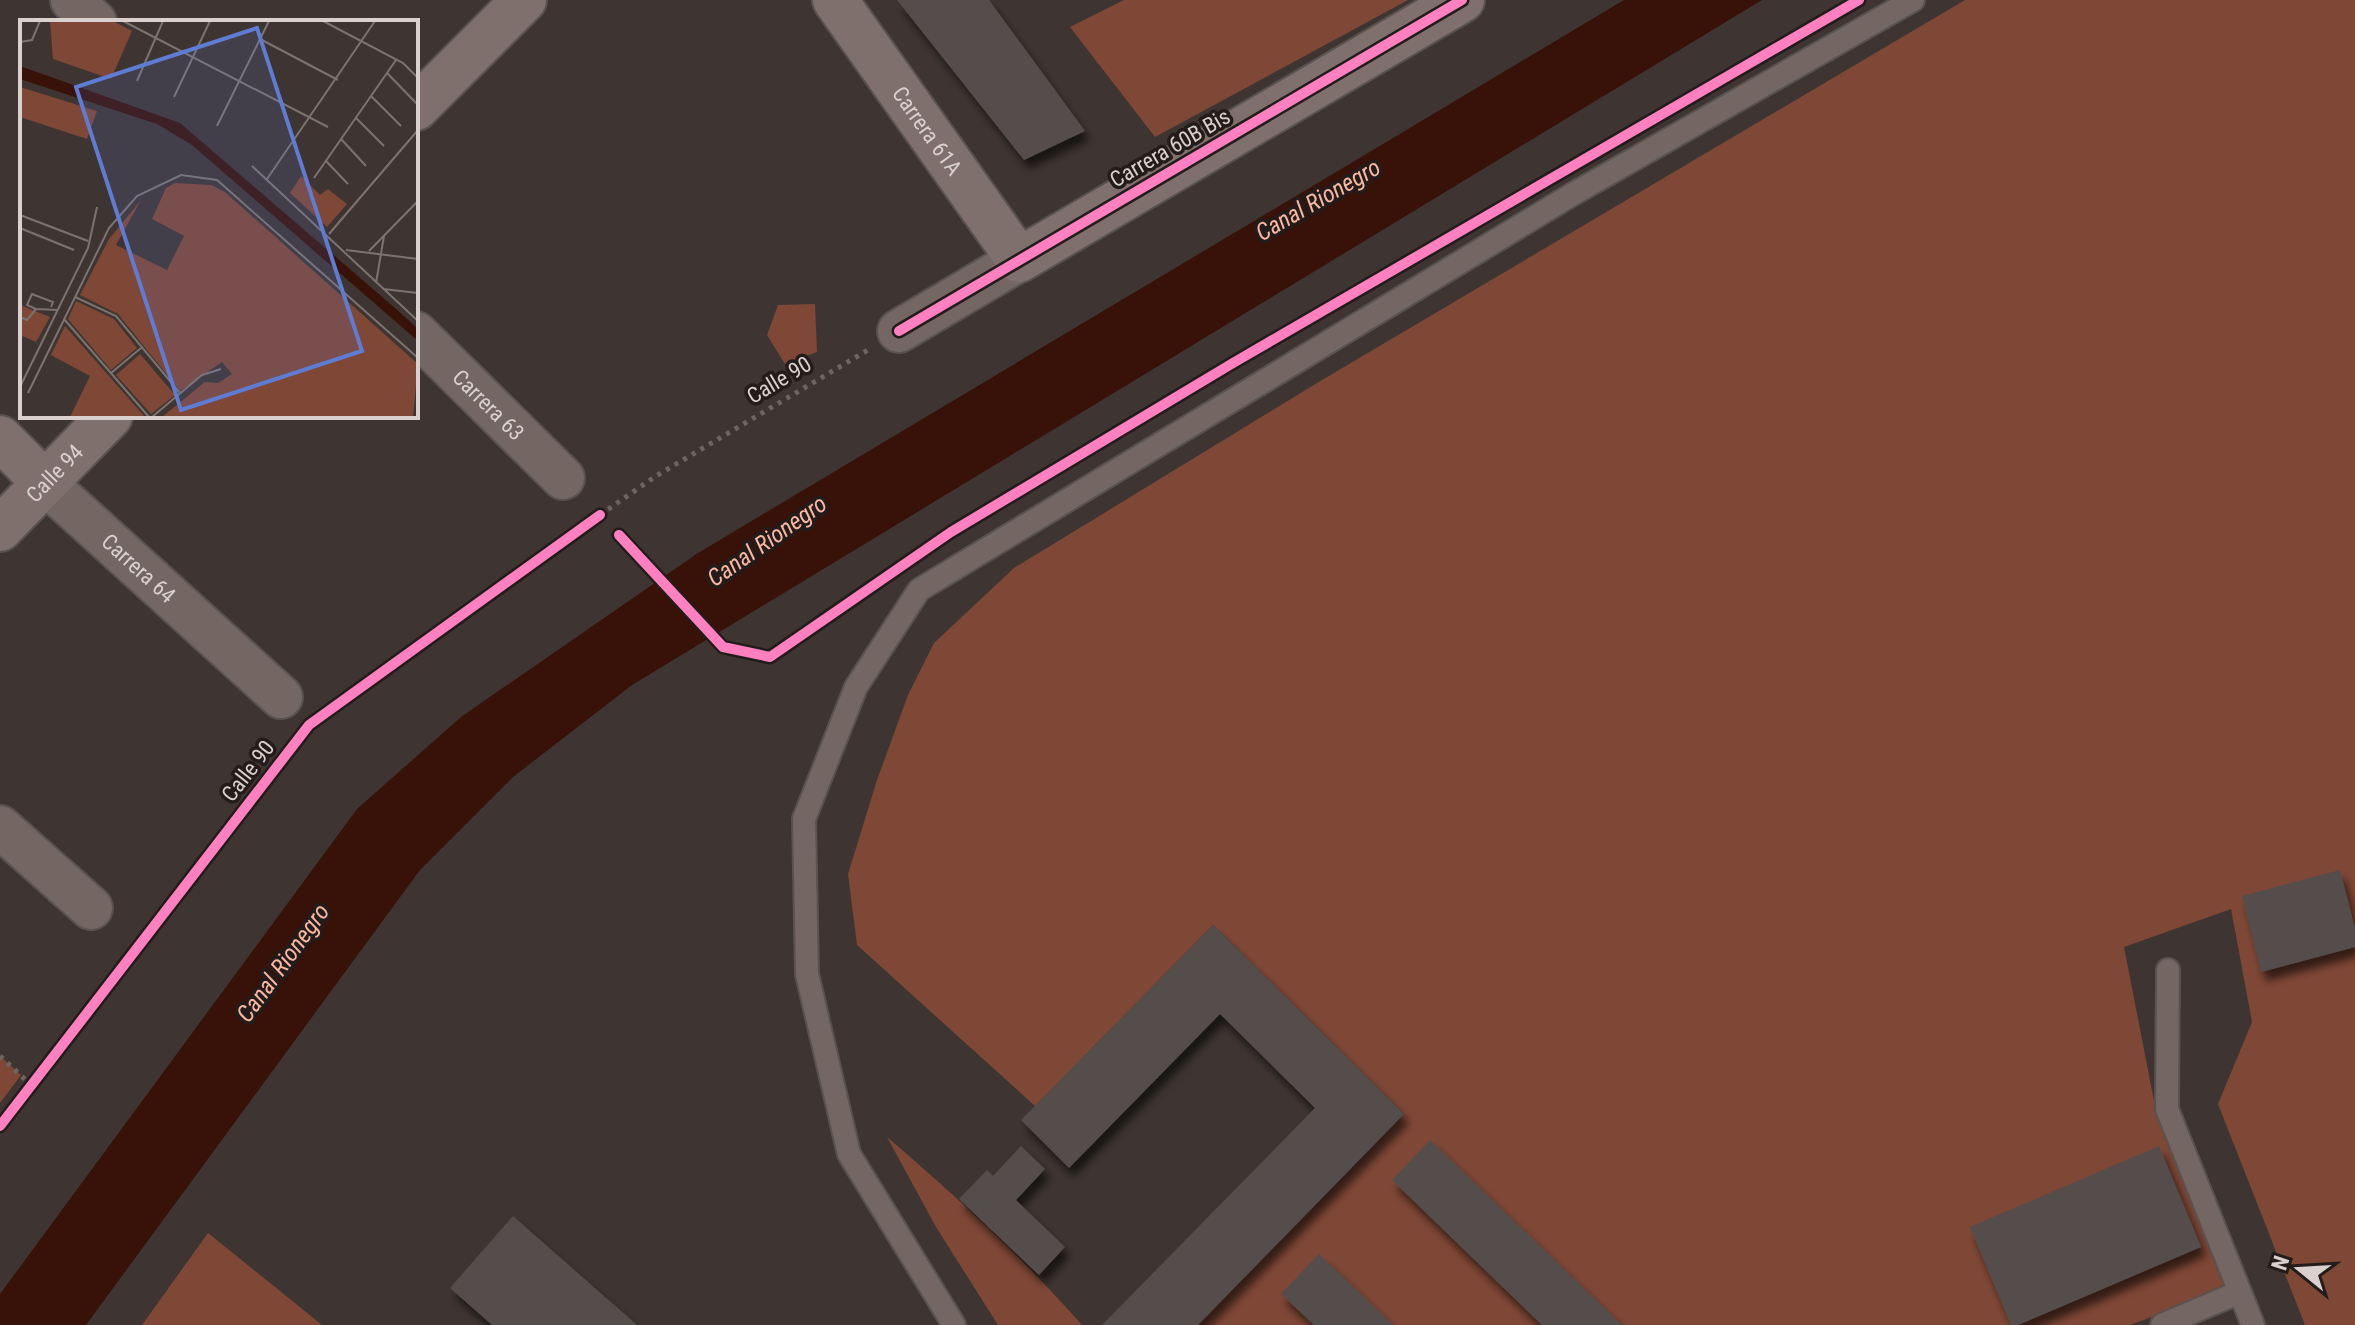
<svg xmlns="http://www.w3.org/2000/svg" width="2355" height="1325" font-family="'Roboto Condensed',sans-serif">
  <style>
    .green { fill: #7f4736 }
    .water { fill: #381208 }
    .building { fill: #544d4b; filter: url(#shadow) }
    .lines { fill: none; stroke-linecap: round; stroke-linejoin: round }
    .lane-casing { stroke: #59524f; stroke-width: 26 }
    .street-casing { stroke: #59524f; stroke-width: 46 }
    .secondary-casing { stroke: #59524f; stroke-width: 48 }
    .path { stroke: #6e6562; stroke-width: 5; stroke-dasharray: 4 6; stroke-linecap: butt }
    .lane { stroke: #736663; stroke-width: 22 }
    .street { stroke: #736663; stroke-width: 42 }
    .secondary { stroke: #7f706d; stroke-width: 44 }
    .cycleway-casing { stroke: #231c1a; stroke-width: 15 }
    .cycleway { stroke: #ff80c0; stroke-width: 10 }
    .labels { text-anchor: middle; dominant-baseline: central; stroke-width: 7; stroke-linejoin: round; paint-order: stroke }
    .street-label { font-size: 22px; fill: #dad0cd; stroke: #231c1a }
    .water-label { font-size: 24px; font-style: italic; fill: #fbb7a2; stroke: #231c1a }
    .inset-road { fill: none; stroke: #7c7370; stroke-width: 2 }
    .view { fill: #5f7cd4; fill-opacity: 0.15; stroke: #5f7cd4; stroke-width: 4 }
    .inset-edge { fill: none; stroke: #dad0cd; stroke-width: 4 }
  </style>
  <defs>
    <filter id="shadow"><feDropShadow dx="5" dy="9" stdDeviation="4" flood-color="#0009"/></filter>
  </defs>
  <rect width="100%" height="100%" fill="#3e3532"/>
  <g class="green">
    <path d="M1124,0H1408L1155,137L1070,27Z"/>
    <path d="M1965,0H2355V1325H2305L2218,1104L2252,1022L2231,909L2124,947L2155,1106L2229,1288L2130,1325H1198L1404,1114L1213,925L1035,1106L857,945L848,874L877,780L908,695L934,643L1014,568L1322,380Z"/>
    <path d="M815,304L817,352L785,364L767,335L778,305Z"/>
    <path d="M0,1056L21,1075L0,1103Z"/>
    <path d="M887,1137C956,1196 1022,1257 1082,1325H998L936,1227Z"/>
    <path d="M208,1233L322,1325H142Z"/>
  </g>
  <path class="water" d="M1624,0H1762L632,685L513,777L420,870L86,1325H0V1294L357,809L461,717L698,553Z"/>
  <g class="building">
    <path d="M897,0H989L1085,131L1024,160Z"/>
    <path d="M2340,870L2355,928V947L2261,972L2242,896Z"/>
    <path d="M1213,925L1404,1114L1198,1325H1102L1315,1108L1220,1014L1069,1168L1021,1120Z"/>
    <path d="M1430,1140L1622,1325H1542L1392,1180Z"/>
    <path d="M1021,1146L1045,1169L1016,1200L1065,1247L1039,1275L959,1199L987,1170L993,1176Z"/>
    <path d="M2159,1146L2201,1247L2018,1325H2011L1970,1227Z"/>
    <path d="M513,1216L637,1325H492L450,1288Z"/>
    <path d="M1319,1254L1393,1325H1314L1281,1294Z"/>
  </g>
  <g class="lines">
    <g class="lane-casing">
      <g id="lane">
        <path d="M2168,970L2167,1109L2253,1325"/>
        <path d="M954,1325L849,1154L807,974L804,819L856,687L919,590L1573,194L1913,0"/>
        <path d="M2162,1325L2240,1292"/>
      </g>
    </g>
    <g class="street-casing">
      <g id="street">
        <path d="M72,0L95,22"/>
        <path d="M899,331L1019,260"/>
        <path id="s1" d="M416,333L563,478"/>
        <path id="s2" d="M44,482L281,697"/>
        <path d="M0,827L91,908"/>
      </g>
    </g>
    <g class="secondary-casing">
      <g id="secondary">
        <path id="s3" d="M835,0L1019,260L1462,0"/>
        <path d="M416,108L524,0"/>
        <path d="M0,438L44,482"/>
        <path id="s4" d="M0,529L110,416"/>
      </g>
    </g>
    <g class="path">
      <path d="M600,515L656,476L868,350"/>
      <path d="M0,1056L30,1084"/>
    </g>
    <use href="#lane" class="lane"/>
    <use href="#street" class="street"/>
    <use href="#secondary" class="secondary"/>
    <g class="cycleway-casing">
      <g id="cycleway">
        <path d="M899,331L1462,0"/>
        <path d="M619,535L723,647L770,657L951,532L1233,363L1859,0"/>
        <path d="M0,1126L309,725L600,515"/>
      </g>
    </g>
    <use href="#cycleway" class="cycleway"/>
  </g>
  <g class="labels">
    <g class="street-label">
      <text stroke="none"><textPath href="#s3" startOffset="160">Carrera 61A</textPath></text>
      <text transform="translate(1170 148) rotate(-30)">Carrera 60B Bis</text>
      <text transform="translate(779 380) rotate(-31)">Calle 90</text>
      <text stroke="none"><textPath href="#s1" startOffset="102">Carrera 63</textPath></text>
      <text stroke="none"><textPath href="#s4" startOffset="78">Calle 94</textPath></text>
      <text stroke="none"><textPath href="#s2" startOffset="128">Carrera 64</textPath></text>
      <text transform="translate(248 771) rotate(-52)">Calle 90</text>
    </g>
    <g class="water-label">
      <text transform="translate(1318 200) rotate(-30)">Canal Rionegro</text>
      <text transform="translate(767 541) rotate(-35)">Canal Rionegro</text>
      <text transform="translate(283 963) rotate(-54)">Canal Rionegro</text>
    </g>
  </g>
  <g transform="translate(20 20)">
    <rect width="398" height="398" fill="#3e3532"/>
    <path d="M30,1H93L112,11L91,59L33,39ZM0,67L77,91L67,119L0,97ZM281,156L300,175L308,169L327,184L307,207L270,173ZM155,163L191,165L205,172L398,344L393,397H142L185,362L198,363L212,354L202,342L160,371L98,294L60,275L89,219L121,180L96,225L147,250L164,216L132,199L146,168ZM56,281L94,299L117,328L91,350L48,299ZM0,285L30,297L16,322L0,315ZM45,306L125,397H50L70,356L31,335ZM120,334L155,375L131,394L96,355Z" fill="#7f4736"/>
    <path d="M0,46L160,103L375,288L398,309V321L172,125L137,104L0,59Z" fill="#381208"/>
    <path class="inset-road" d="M103,1L308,107M303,1L383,43L398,58M240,19L318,60M0,22L12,20L20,1M367,53L398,85M117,61L143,1M351,76L381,106M154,77L190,1M336,98L364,126M197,106L249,1M321,119L346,146M306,141L328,164M232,146L398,301M294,158L376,40M247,159L355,1M0,195L68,221M0,208L54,230M309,214L398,110M326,230L398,239M349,231L398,181M356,263L364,216M363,269L398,273M55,277L96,296L160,373M16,289L7,285L12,274L33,282L31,287M0,297L7,300L16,289L37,290M44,299L129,397M91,353L121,328M0,367L68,228L77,187M8,373L89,208L117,176L161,155L197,160L398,338M132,397L182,355L201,349"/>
    <path class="view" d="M237,8L342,331L161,390L56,67Z"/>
    <rect width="398" height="398" class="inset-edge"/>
  </g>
  <g transform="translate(2299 1269) rotate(288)" stroke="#231c1a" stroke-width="6" paint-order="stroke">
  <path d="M0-6L14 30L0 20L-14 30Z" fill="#dad0cd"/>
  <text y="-12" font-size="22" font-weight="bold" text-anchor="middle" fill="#dad0cd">N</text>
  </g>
</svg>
